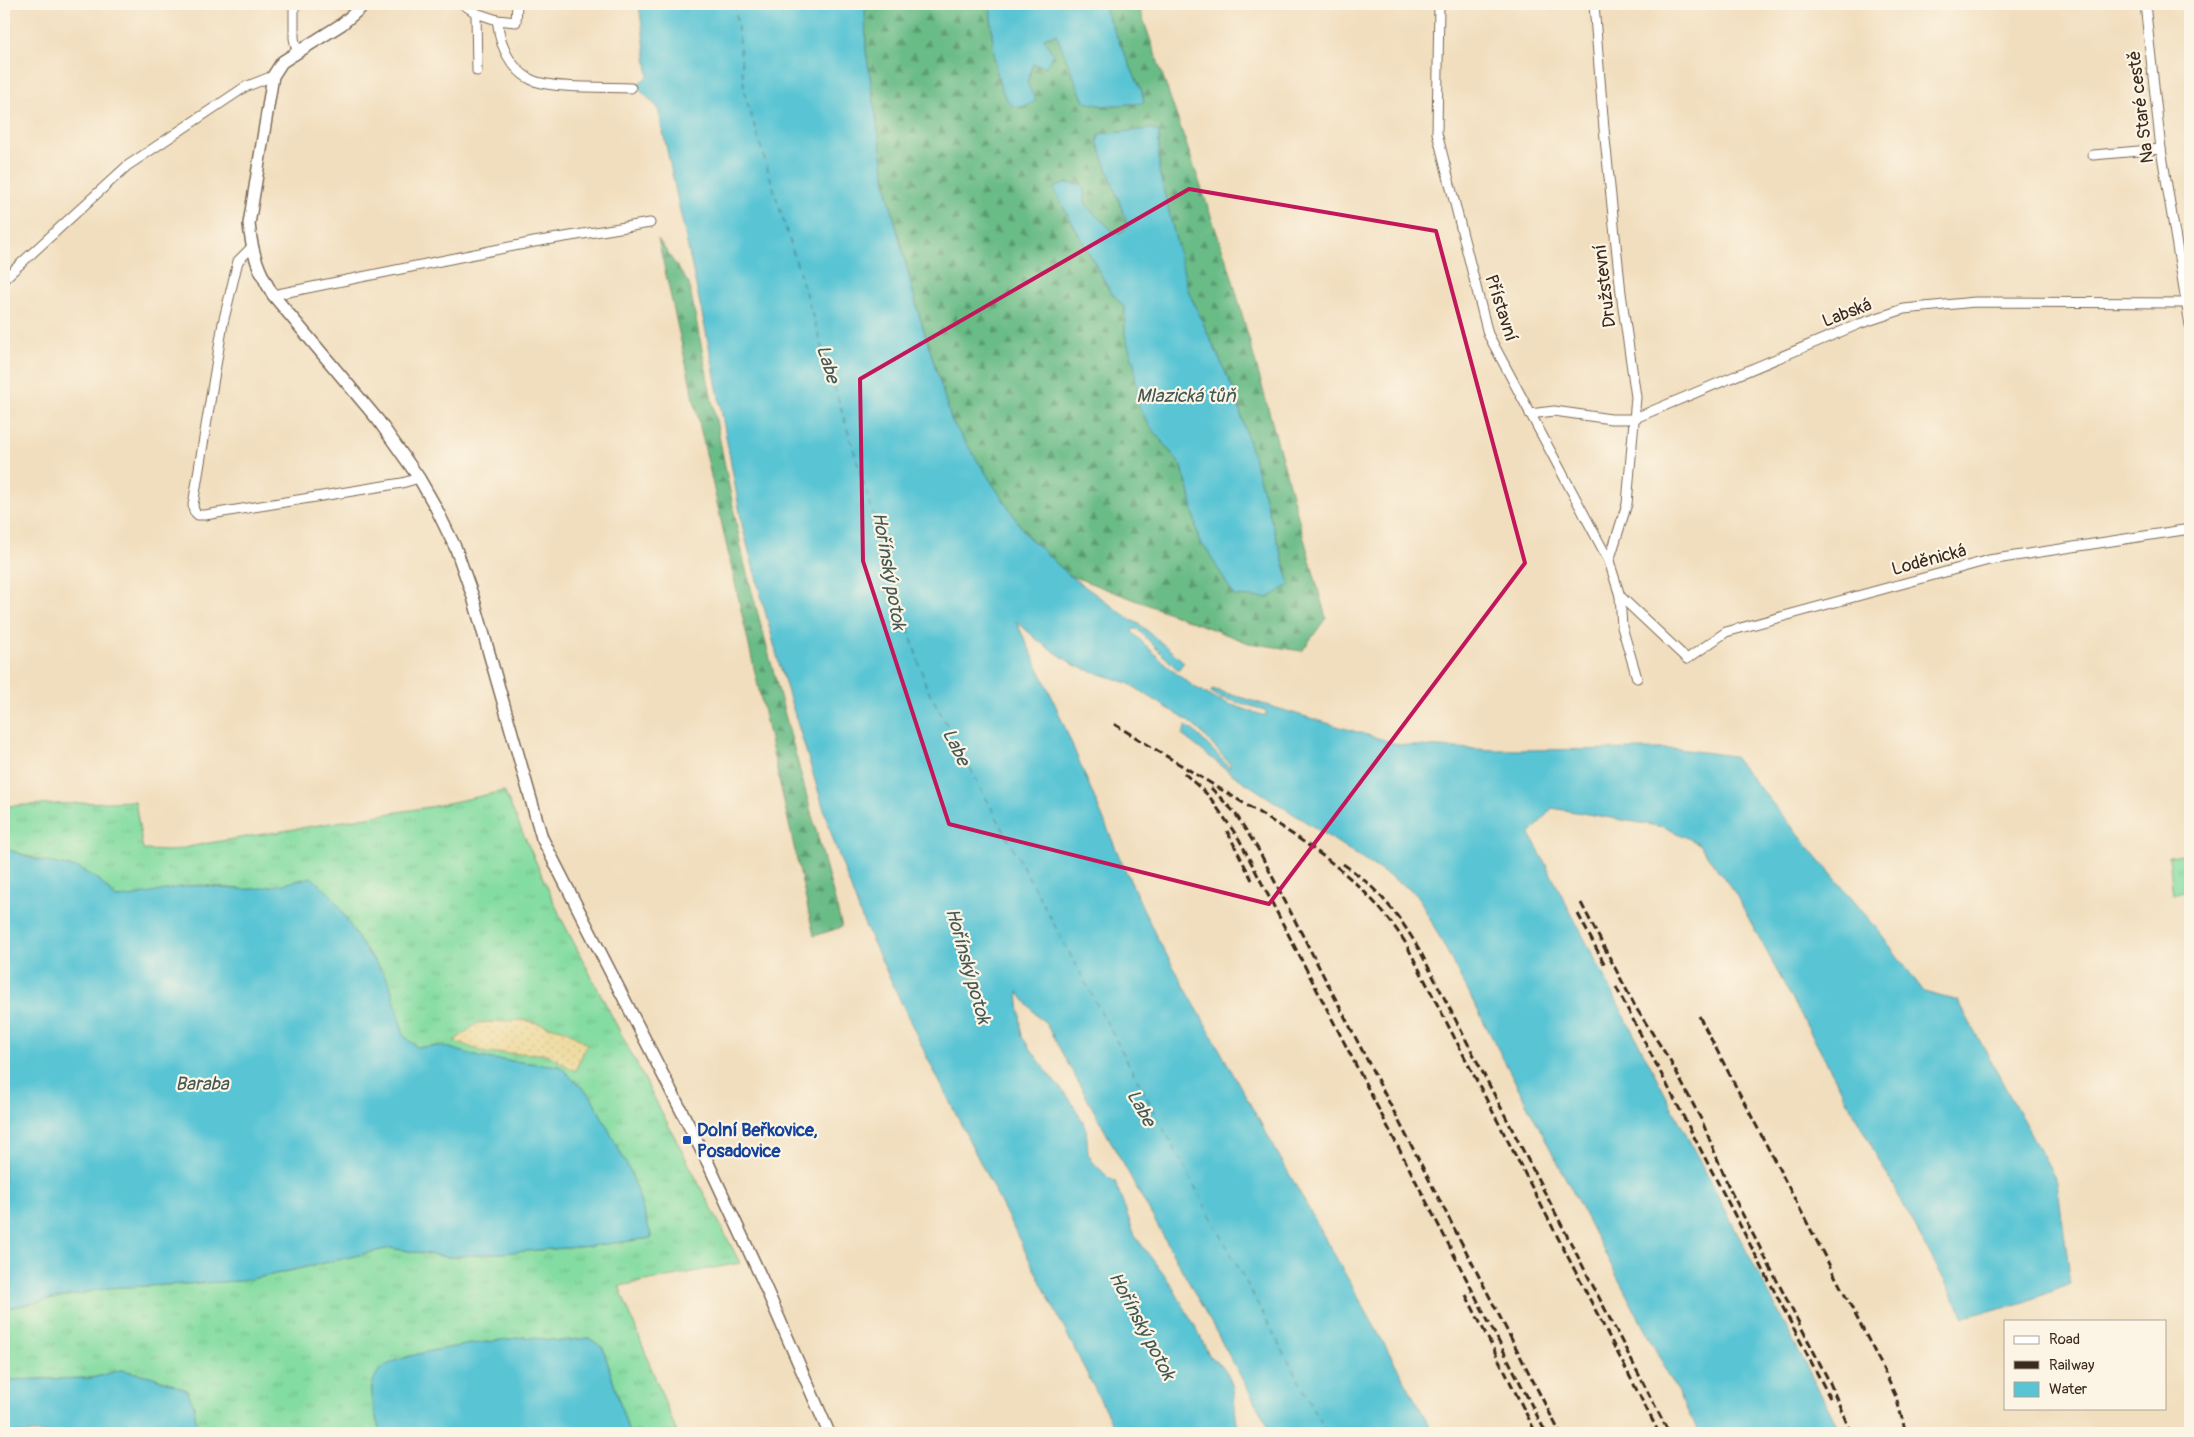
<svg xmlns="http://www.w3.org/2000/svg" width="2194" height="1437" font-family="Pangolin,sans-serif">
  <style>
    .grass { fill: url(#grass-tufts); stroke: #5f8360 }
    .forest { fill: url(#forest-firs); stroke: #527352; fill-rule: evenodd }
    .sand { fill: url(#sand-dots); stroke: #94825e }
    .water { fill: #59c4d4; stroke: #4a7779 }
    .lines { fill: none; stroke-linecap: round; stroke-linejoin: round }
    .ferry { stroke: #445855; stroke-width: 1; stroke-dasharray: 6 5; stroke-linecap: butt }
    .minor-casing { stroke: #7b6956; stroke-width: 11 }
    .tertiary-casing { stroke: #7b6956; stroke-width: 14 }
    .minor { stroke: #fff; stroke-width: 9 }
    .tertiary { stroke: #fff; stroke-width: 11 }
    .rail { stroke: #3b2a1e; stroke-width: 3; stroke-dasharray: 8 4; stroke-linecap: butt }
    .marked { fill: none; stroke: #c2185b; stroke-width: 4; stroke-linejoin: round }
    .transit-dot { fill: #1a4fb4; stroke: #fcf5e5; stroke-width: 2 }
    .labels { text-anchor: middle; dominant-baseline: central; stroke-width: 4.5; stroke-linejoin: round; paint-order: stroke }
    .street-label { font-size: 18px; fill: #3b2a1e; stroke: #fcf5e5 }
    .transit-label { font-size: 18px; font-weight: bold; fill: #164399; stroke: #fcf5e5; text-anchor: start }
    .water-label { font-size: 19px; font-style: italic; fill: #445855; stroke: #fcf5e5 }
  </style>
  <defs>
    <pattern id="grass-tufts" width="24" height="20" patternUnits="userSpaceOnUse" patternTransform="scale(1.25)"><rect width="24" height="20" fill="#83dca1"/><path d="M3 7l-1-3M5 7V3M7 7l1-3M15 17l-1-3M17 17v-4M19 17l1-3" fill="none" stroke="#72bd8a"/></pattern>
    <pattern id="forest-firs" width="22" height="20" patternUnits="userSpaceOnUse" patternTransform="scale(1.25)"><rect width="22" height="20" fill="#6abc87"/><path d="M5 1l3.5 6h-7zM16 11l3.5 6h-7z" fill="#58996e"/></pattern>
    <pattern id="sand-dots" width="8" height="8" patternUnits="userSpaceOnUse" patternTransform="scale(1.25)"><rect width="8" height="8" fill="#eeda9e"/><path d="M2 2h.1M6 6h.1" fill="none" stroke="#cdbb88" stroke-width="1.8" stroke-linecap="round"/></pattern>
  </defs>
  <rect width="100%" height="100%" fill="#fcf5e5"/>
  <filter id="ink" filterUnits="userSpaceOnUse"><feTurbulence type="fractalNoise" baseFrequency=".02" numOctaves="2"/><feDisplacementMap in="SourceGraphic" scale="10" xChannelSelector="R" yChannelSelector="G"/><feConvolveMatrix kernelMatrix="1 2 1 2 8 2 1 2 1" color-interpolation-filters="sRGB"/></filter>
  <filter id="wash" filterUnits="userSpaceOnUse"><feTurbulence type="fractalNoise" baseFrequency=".0096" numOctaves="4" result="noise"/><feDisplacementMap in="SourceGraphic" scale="20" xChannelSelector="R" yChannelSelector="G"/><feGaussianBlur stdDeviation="1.12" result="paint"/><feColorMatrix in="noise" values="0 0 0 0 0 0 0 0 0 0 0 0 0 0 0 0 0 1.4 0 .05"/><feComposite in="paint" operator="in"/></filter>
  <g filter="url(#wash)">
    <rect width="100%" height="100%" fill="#f1debe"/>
    <g class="grass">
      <path d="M504,791L562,920L740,1263L619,1286L677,1433H629L603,1348L589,1338L561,1341L524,1337L436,1350L406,1357L371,1387L377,1422L381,1433H197L194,1406L173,1384L150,1376L121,1370L92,1378L4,1380V1309L108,1288L240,1281L267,1276L390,1248L448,1257L591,1246L652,1238L631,1173L590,1096L559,1066L482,1058L443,1046L417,1047L404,1036L389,981L363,945L271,887L248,890L202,885L186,886L135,897L116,898L99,880L4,848V806L135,801L143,850L170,851L203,844L435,806Z"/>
      <path d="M2190,853V890L2173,895L2169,856Z"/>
    </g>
    <g class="forest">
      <path d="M865,4H990C992,24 993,100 1015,106C1018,107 1023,106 1027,106V83L1033,64L1046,67L1044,38L1057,34L1084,102L1104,106L1144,103L1142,92L1102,4H1138L1231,274L1326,618L1302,651L1249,643L1069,575L1027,536L952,422L918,311L888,195L866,51ZM1151,129L1159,132V171L1188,290L1234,391L1290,585L1207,550L1199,541L1189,490L1181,465L1149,425L1141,407L1134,364L1125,335V308L1110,291L1054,188L1067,183L1083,186L1086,206L1115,233L1120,234L1127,227L1125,217L1097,141L1101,134Z"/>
      <path d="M658,239L689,284L744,562L842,927L814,936Z"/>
    </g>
    <path class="sand" d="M524,1020L565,1030L587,1044L575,1071L547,1054L487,1053L454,1041L478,1023Z"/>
    <g class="water">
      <path d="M639,4H865L866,51L888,195L918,311L952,422L1027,536L1069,575L1131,620L1139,624L1184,662L1178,670L1137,629H1133L1132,632C1157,656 1182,683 1214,698C1230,705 1247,710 1262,715H1267L1265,710L1219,697L1211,692L1212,689L1401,745L1494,750L1679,749L1733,756L1878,930L1924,992L1958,1001L2057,1182L2071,1284L2025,1302L1964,1317L1735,893L1698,843L1664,827L1552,808L1530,834L1841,1433H1699L1417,894L1232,774L1182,735L1186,726L1194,731L1230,768V764L1200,731L1188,721L1128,683L1076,666L1040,642L1016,621L1052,697L1121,861L1155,934L1434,1433H1272L1045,1022L1037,1016L1018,992L1022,1037L1053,1080L1069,1098L1086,1127L1088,1154L1093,1162L1110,1179L1115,1181L1135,1236L1170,1283L1195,1326L1211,1359C1242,1373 1230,1408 1240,1433H1117L927,1057L862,919L833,839L779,663L743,529L712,360L658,108L639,89V83L648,76V71Z"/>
      <path d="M990,4H1102L1142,92L1144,103L1104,106L1084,102L1056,34L1044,38L1053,54L1046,67L1033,64L1027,83L1036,101C1030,104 1021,109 1014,106C993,98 992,24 990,4Z"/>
      <path d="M1151,129L1159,132V171L1188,290L1234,391L1290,585L1268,598L1234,596L1207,550L1199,541L1189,490L1181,465L1149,425L1139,407L1134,364L1125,335V308L1110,291L1053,188L1067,183L1083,185L1086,206L1115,233L1120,234L1127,228L1125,217L1097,141L1100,134Z"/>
      <path d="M4,848L37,860L78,868L99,880L116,898C140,897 164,889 188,886C209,884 229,891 250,889C271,888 291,882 311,877L333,897L362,945L389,981L404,1036L417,1047L443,1046L482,1058L559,1066L591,1096L631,1173L652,1238L591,1246L448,1257L390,1248L266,1276L240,1281L108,1288L4,1309Z"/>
      <path d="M524,1337L561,1341L589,1338L603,1348L629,1433H381C375,1415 365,1387 379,1371C395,1351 497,1341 524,1337Z"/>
      <path d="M121,1370L150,1376L187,1390L194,1406L197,1433H4V1380L92,1378Z"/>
    </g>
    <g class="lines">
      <path class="ferry" d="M735,4L745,95L926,686L1327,1433"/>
    </g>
  </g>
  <g filter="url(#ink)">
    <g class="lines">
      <g class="minor-casing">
        <g id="minor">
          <path d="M294,4V38L297,52"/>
          <path d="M463,4L476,13L477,71"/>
          <path d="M1439,4L1437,133L1488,334L1609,561L1620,596L1687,659L1726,632L1989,560L2190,529"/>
          <path d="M1594,4L1604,129L1621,293L1636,397L1627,504L1609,561"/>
          <path d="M2145,4L2161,149L2190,325"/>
          <path d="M476,13L497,20L516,22L517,4"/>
          <path d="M497,20C499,28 499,38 503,46C508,60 519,74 532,80C552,89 608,87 631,88"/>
          <path d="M2093,155L2161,149"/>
          <path d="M251,248L238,261L223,323L193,505L194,511L198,515H205L402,483L419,478"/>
          <path d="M4,279L127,166L245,87L273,76"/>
          <path d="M273,295L534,242L650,223"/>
          <path d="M1530,414L1554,411L1611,419H1633L1859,324L1904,309L1975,302L2190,303"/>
          <path d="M1620,596L1622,627L1637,678"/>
        </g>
      </g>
      <g class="tertiary-casing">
        <path id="tertiary" d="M365,4L342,24L282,62L273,76L249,224C252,253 258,270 273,295L378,420L419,478L435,506L456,549L473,597L542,838L708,1163L761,1277L829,1433"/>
      </g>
      <use href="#minor" class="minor"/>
      <use href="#tertiary" class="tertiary"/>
      <g class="rail">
        <path d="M1114,724C1153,748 1192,772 1232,796C1298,837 1362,875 1405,942L1659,1433"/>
        <path d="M1184,773L1209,796L1239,839L1546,1433"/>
        <path d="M1211,788L1235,813L1258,849L1560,1433"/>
        <path d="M1227,831L1252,880"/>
        <path d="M1343,864C1376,886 1399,915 1419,949L1669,1433"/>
        <path d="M1581,903L1636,1008L1669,1059L1702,1121L1730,1190L1830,1383L1851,1433"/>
        <path d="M1578,914L1605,965"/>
        <path d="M1616,987L1830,1398"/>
        <path d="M1699,1016L1880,1362L1896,1397L1906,1433"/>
        <path d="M1466,1295L1536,1433"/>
      </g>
    </g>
  </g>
  <path class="marked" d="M1189,189L1436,231L1525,563L1269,904L949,824L863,561L860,379Z"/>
  <rect class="transit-dot" x="682" y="1135" width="10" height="10" rx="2.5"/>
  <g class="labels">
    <g class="street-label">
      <text transform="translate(2141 107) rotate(-97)">Na Staré cestě</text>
      <text transform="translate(1605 286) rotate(-97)">Družstevní</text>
      <text transform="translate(1501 308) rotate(72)">Přístavní</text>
      <text transform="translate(1847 313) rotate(-21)">Labská</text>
      <text transform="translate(1929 560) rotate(-15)">Loděnická</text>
    </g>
    <g class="transit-label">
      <text x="697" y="1130">Dolní Beřkovice,<tspan x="697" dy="21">Posadovice</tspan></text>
    </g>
    <g class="water-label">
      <text transform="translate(828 364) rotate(73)">Labe</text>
      <text x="1186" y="396">Mlazická tůň</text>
      <text transform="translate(889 571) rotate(80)">Hořínský potok</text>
      <text transform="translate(956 747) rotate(64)">Labe</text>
      <text transform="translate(968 966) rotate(74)">Hořínský potok</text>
      <text x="202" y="1084">Baraba</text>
      <text transform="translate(1141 1108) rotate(61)">Labe</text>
      <text transform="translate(1142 1326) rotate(62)">Hořínský potok</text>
    </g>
  </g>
  <rect width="2194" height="1437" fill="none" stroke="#fcf5e5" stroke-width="20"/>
  <rect x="2004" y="1320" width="162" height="90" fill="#fcf5e5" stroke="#afa495"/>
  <rect x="2014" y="1336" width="25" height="8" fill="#ffffff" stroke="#afa495"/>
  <text x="2049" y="1344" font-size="15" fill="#3b2a1e">Road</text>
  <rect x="2014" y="1361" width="25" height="8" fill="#3b2a1e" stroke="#afa495"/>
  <text x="2049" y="1370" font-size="15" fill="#3b2a1e">Railway</text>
  <rect x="2014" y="1382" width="25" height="15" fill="#59c4d4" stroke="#afa495"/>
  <text x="2049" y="1394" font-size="15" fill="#3b2a1e">Water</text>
</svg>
